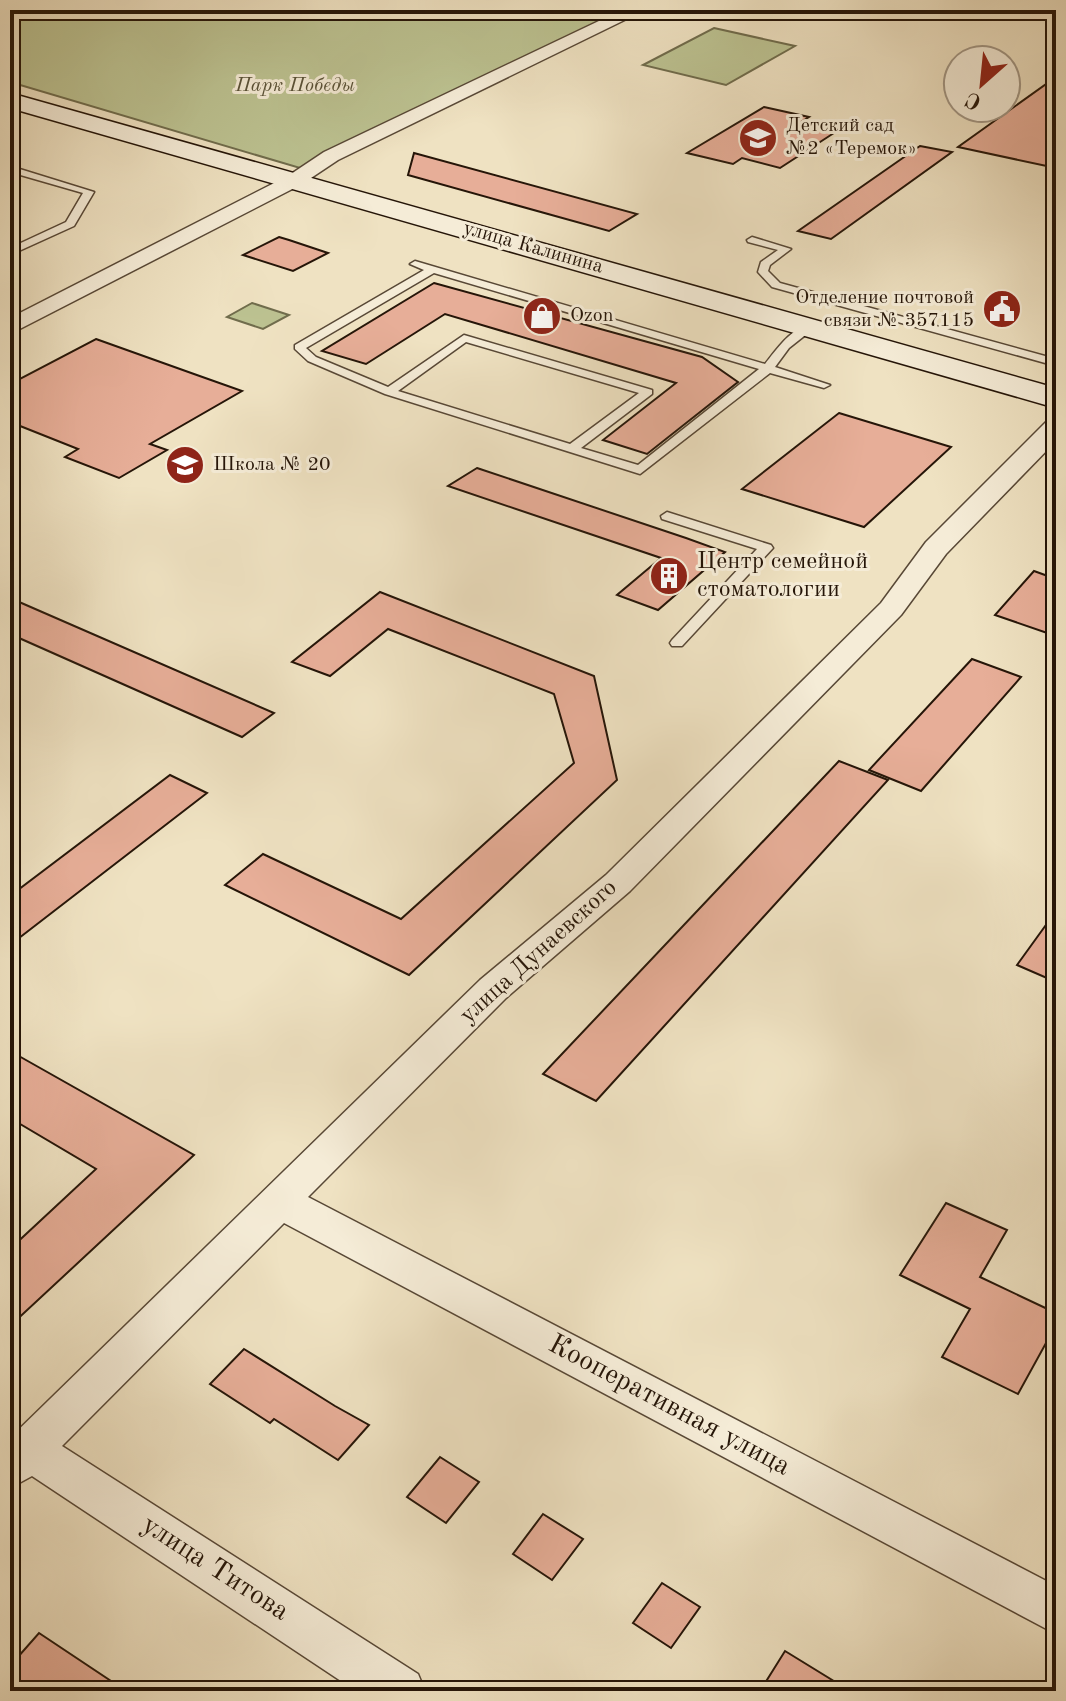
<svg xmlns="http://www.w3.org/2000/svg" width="1066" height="1701" font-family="'Old Standard TT',serif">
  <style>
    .green { fill: #bcc291; stroke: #706c4c; stroke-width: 2 }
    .water { fill: #9abeb2; stroke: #6b7a6e; stroke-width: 2 }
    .building { fill: #e7ae98; stroke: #251508; stroke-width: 2 }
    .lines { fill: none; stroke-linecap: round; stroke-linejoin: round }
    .lane-casing { stroke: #584836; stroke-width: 3 }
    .street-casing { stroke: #584836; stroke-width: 3 }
    .secondary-casing { stroke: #251508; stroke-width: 3 }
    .lane { fill: #f5ecd7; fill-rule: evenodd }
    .street { fill: #f5ecd7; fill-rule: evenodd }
    .secondary { fill: #f5ecd7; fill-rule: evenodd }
    .labels { text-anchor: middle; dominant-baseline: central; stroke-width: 6; stroke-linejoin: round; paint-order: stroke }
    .far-park-label { font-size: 20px; font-style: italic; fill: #5a5238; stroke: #f5ecd7 }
    .far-poi-label { font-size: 20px; fill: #251508; stroke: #f5ecd7; text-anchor: start }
    .far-street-label { font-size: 20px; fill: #251508; stroke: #f5ecd7 }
    .poi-label { font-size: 24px; fill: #251508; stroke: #f5ecd7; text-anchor: start }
    .street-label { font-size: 24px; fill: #251508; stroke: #f5ecd7 }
    .near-street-label { font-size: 28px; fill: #251508; stroke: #f5ecd7 }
  </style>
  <rect width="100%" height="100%" fill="#efe2c2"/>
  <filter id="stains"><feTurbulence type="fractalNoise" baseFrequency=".0025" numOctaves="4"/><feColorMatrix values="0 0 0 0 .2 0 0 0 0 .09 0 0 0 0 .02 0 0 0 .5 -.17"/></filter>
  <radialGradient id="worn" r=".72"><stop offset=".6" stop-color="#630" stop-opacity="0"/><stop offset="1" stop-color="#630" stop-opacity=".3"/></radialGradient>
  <g class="green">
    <path d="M10,10H604L622,14L300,168L10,82Z"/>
    <path d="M714,28L795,46L726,85L643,65Z"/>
    <path d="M252,303L289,315L263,329L227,317Z"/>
  </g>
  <path class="water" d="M142,10H255L183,18Z"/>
  <g class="building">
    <path d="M1056,77V168L958,147Z"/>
    <path d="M764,107L809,117L801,122L837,131L780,168L742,158L733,164L687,153Z"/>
    <path d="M920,146L952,152L831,239L798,231Z"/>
    <path d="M414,153L637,214L609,231L408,175Z"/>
    <path d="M279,237L289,240L328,253L293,271L243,255Z"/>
    <path d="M434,283L702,357L738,382L647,454L603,440L676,383L445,314L366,364L322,351Z"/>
    <path d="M96,339L194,374L242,391L150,444L167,450L119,478L65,457L78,449L10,422V384Z"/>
    <path d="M839,413L951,447L864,527L742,489Z"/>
    <path d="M477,468L686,538L725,552L658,610L617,595L661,558L448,486Z"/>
    <path d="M1034,571L1056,579V636L995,615Z"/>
    <path d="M380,592L594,676L617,780L409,975L225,885L263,854L401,919L574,763L554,694L388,629L330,676L292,662Z"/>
    <path d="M10,598L274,713L242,737L10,634Z"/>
    <path d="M972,659L1021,677L921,791L869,770Z"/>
    <path d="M839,761L888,780L596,1101L543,1074Z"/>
    <path d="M170,775L207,793L10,945V896Z"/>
    <path d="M1056,911V982L1017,965Z"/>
    <path d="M10,1051L194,1155L10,1326V1249L96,1169L10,1118Z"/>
    <path d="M946,1203L1007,1230L980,1277L1056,1313V1348L1046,1343L1018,1394L942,1357L970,1309L900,1275Z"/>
    <path d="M244,1349L335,1406L369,1425L338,1460L274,1419L270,1423L210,1384Z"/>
    <path d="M440,1457L479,1482L446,1523L407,1497Z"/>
    <path d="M543,1514L583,1539L552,1580L513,1554Z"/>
    <path d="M662,1583L700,1607L671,1648L633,1623Z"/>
    <path d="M39,1633L126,1691H10V1666Z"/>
    <path d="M785,1651L850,1691H760Z"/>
  </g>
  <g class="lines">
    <g class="lane-casing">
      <g id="lane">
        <path d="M10,166L94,192L74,226L10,255V248L66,222L83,193L10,172Z"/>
        <path d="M752,237L791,249L770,265L768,271L780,283L1056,359V366L772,287L758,272L761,262L778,250L748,242L747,240Z"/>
        <path d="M415,261L765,364C776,350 794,324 813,325V329L789,348L775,367L830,385L824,388L770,373L640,474L385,394L308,361L295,349V345L424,270L410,264ZM434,273L759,369L638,465L581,448L652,394V390L464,335L388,387L316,357L306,348ZM466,342L639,393L570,444L398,391Z"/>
        <path d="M667,512L771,545L773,548L682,646H672L670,643L672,640L757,549L662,519L661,516Z"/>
      </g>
    </g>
    <g class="street-casing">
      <g id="street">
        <path d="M622,10H645L338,160L302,184L10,334V318L288,176L324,152Z"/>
        <path d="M1056,418V441L946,554L901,615L630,891L506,998L308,1197L1056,1586V1634L284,1223L62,1446L418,1674L425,1691H356L32,1476L10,1488V1438L480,980L606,875L881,603L926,542L1047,421Z"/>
      </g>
    </g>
    <g class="secondary-casing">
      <path id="secondary" d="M10,93L1056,388V408L10,108Z"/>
    </g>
    <use href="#lane" class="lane"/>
    <use href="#street" class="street"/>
    <use href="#secondary" class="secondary"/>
  </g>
  <defs>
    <g id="school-disc" transform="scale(2)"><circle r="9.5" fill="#8f2418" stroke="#f5ecd7"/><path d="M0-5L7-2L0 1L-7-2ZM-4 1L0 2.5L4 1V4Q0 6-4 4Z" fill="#fff"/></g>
    <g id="civic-disc" transform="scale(2)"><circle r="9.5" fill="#8f2418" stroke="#f5ecd7"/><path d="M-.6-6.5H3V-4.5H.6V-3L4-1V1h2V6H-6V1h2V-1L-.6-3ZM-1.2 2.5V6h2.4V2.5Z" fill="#fff"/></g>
    <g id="shop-disc" transform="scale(2)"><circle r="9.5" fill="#8f2418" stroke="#f5ecd7"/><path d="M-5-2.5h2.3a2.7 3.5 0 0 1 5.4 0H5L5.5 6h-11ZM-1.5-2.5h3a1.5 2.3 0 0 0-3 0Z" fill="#fff"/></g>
    <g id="building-disc" transform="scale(2)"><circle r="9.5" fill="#8f2418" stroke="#f5ecd7"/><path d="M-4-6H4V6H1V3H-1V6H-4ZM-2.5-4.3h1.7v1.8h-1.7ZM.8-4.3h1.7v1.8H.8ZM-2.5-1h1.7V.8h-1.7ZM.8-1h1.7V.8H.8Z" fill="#fff"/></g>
  </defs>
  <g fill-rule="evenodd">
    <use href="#school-disc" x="758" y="138"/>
    <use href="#civic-disc" x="1002" y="309"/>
    <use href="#shop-disc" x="542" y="316"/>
    <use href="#school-disc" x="185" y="465"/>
    <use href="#building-disc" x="669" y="576"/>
  </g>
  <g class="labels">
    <g class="far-park-label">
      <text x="295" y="86">Парк Победы</text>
    </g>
    <g class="far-poi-label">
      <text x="786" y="126">Детский сад<tspan x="786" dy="23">№2 «Теремок»</tspan></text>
      <text x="974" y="298" text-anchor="end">Отделение почтовой<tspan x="974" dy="23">связи № 357115</tspan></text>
      <text x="570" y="316">Ozon</text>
      <text x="213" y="465">Школа № 20</text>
    </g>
    <g class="far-street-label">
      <text transform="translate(533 248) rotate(16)">улица Калинина</text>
    </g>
    <g class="poi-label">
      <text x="697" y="562">Центр cемейной<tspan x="697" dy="28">cтоматологии</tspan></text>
    </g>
    <g class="street-label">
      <text transform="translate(539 952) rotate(-42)">улица Дунаевского</text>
    </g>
    <g class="near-street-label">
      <text transform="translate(669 1406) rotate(28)">Кооперативная улица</text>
      <text transform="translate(215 1569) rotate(33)">улица Титова</text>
    </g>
  </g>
  <rect width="1066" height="1701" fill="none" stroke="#efe2c2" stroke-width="40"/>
  <rect x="12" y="12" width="1042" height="1677" fill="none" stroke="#251508" stroke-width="4"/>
  <rect x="20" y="20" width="1026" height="1661" fill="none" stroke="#251508" stroke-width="2"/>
  <g transform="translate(982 84) rotate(207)"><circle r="38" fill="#f5ecd7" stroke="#a29684" stroke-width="2"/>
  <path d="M0-6L14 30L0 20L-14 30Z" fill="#8f2418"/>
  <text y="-12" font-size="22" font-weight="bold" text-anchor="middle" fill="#251508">С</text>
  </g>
  <rect width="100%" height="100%" filter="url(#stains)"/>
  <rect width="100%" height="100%" fill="url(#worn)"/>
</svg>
